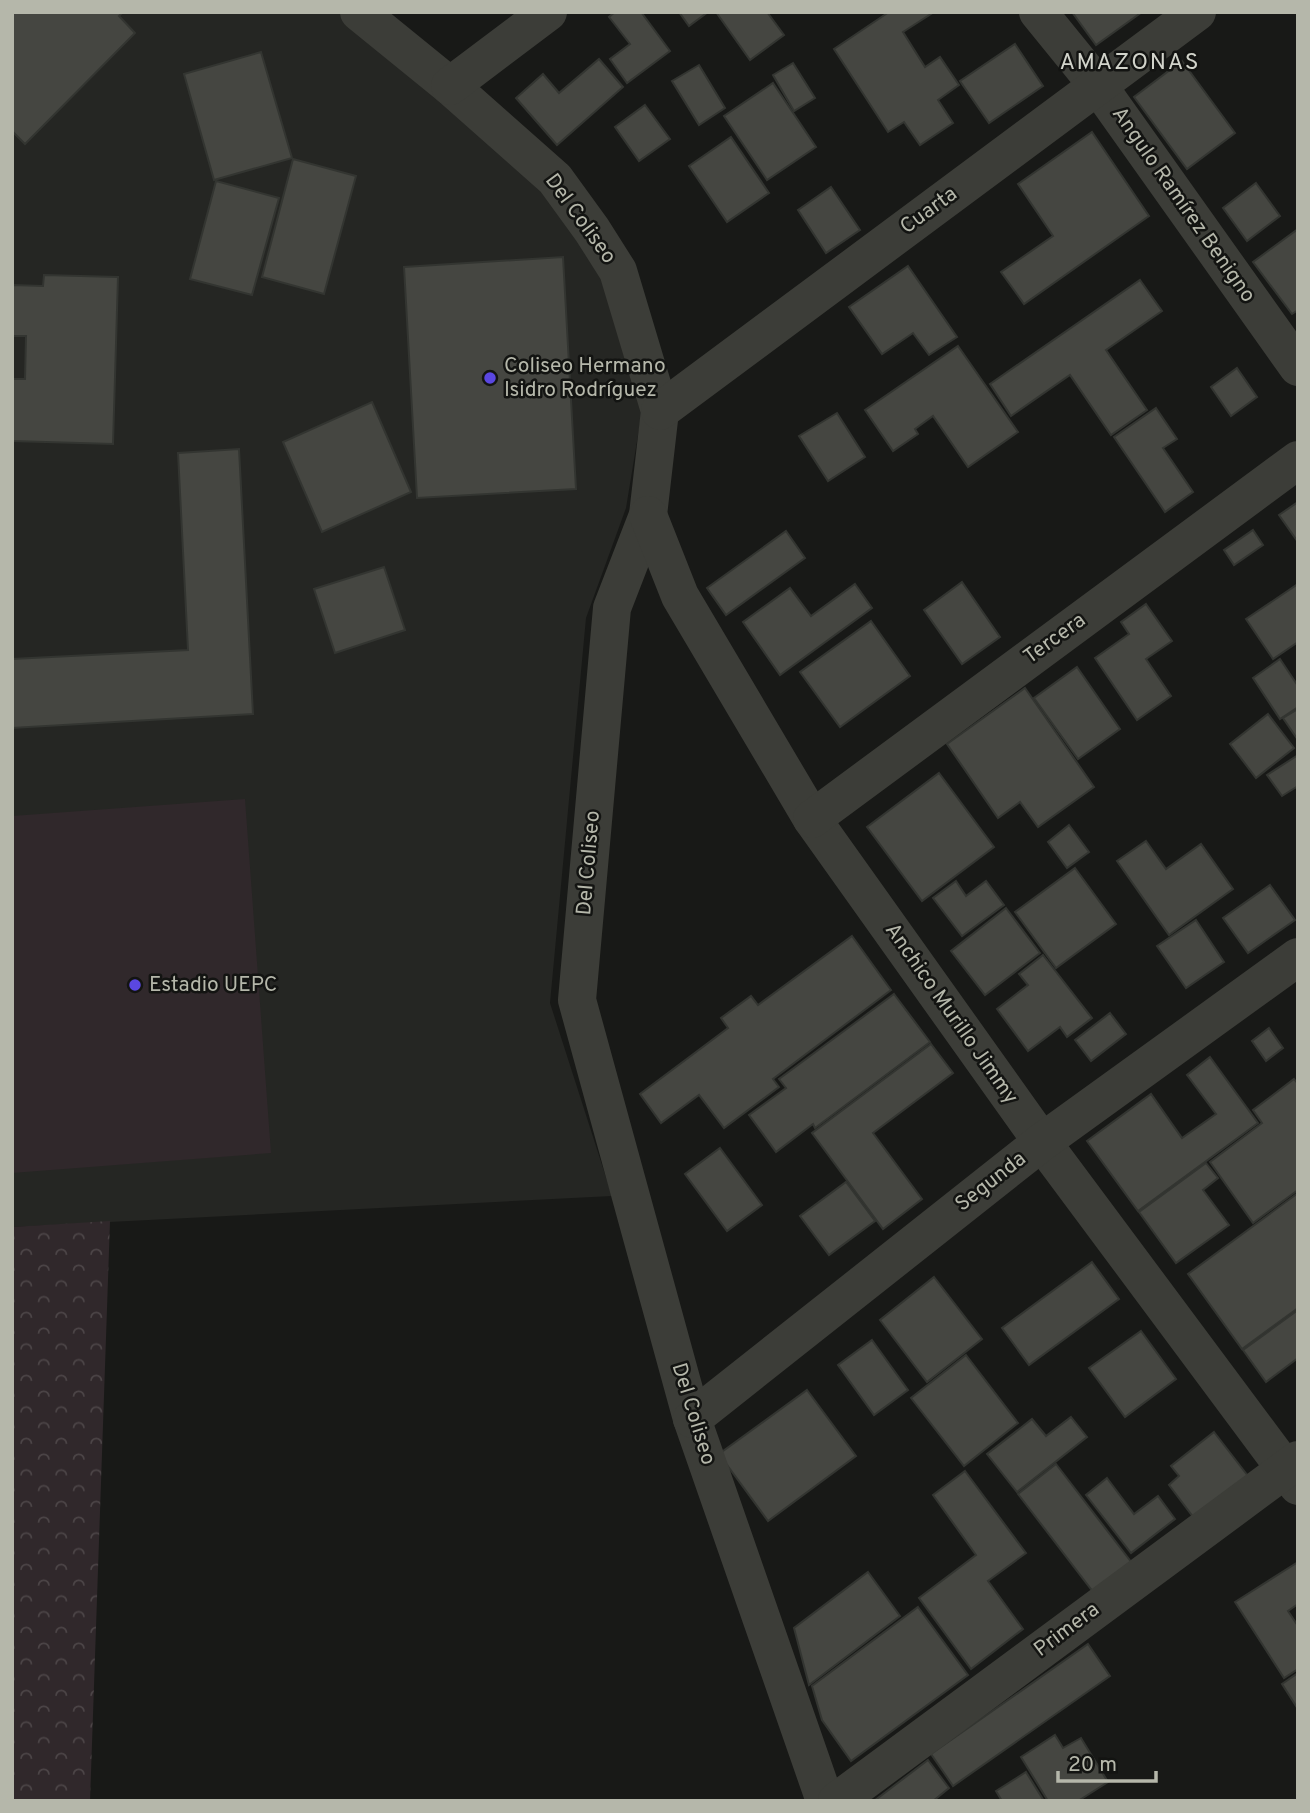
<svg xmlns="http://www.w3.org/2000/svg" width="1310" height="1813" font-family="Overpass,sans-serif">
  <style>
    .built { fill: #252623 }
    .forest { fill: url(#forest-crowns) }
    .pitch { fill: #30282b }
    .building { fill: #454641; stroke: #333531; stroke-width: 2 }
    .lines { fill: none; stroke-linecap: round; stroke-linejoin: round }
    .street { stroke: #3c3d38; stroke-width: 38 }
    .poi-dot { fill: #5a47e1; stroke: #131412; stroke-width: 2.5 }
    .labels { text-anchor: middle; dominant-baseline: central; stroke-width: 5; stroke-linejoin: round; paint-order: stroke }
    .street-label { font-size: 21px; fill: #b5b7aa; stroke: #131412 }
    .poi-label { font-size: 21px; fill: #b5b7aa; stroke: #131412; text-anchor: start }
    .neighbourhood-label { font-size: 23px; letter-spacing: 2px; fill: #d2d4cb; stroke: #131412 }
  </style>
  <defs>
    <pattern id="forest-crowns" width="20" height="18" patternUnits="userSpaceOnUse" patternTransform="scale(1.75)"><rect width="20" height="18" fill="#30282b"/><path d="M2 6a3 3 0 1 1 6 0M12 15a3 3 0 1 1 6 0" fill="none" stroke="#4c4547"/></pattern>
  </defs>
  <rect width="100%" height="100%" fill="#181917"/>
  <path class="built" d="M12,12H339L587,214L643,405L626,508L586,618L550,1003L612,1196L12,1227Z"/>
  <path class="forest" d="M110,1221L90,1801H12V1227Z"/>
  <path class="pitch" d="M245,799L271,1153L12,1173V816Z"/>
  <g class="building">
    <path d="M12,12H123L119,16L135,33L25,144L12,131Z"/>
    <path d="M615,12H641L670,51L627,83L610,59L630,44L609,17Z"/>
    <path d="M679,12H708L689,26Z"/>
    <path d="M716,12H767L784,35L750,60Z"/>
    <path d="M889,12H934L903,32L925,67L940,57L959,85L938,100L953,123L920,145L904,122L888,132L834,49Z"/>
    <path d="M1072,12H1142L1096,45Z"/>
    <path d="M1015,44L1043,86L989,123L960,81Z"/>
    <path d="M261,52L292,158L214,180L184,74Z"/>
    <path d="M599,59L623,87L557,145L516,98L543,74L559,93Z"/>
    <path d="M1182,61L1235,133L1187,169L1134,97Z"/>
    <path d="M793,63L815,98L794,111L773,75Z"/>
    <path d="M699,65L725,108L699,125L672,81Z"/>
    <path d="M773,83L816,147L767,180L724,116Z"/>
    <path d="M645,105L670,139L639,161L615,127Z"/>
    <path d="M1092,132L1149,216L1024,304L1001,272L1053,236L1018,184Z"/>
    <path d="M731,137L769,193L727,222L689,166Z"/>
    <path d="M293,159L356,176L324,294L262,277Z"/>
    <path d="M216,181L279,198L252,295L190,279Z"/>
    <path d="M1256,183L1280,216L1247,241L1223,208Z"/>
    <path d="M831,187L860,230L826,253L798,210Z"/>
    <path d="M1298,229V310L1292,314L1253,262Z"/>
    <path d="M563,257L576,489L417,498L404,267Z"/>
    <path d="M908,266L957,337L929,355L913,333L882,354L849,307Z"/>
    <path d="M44,275L118,277L113,444L12,441V379H25L26,336H12V285L43,286Z"/>
    <path d="M1140,280L1162,311L1106,350L1147,410L1111,435L1070,375L1011,416L990,384Z"/>
    <path d="M958,346L1018,432L968,467L933,416L915,429L918,434L893,451L865,410Z"/>
    <path d="M1237,368L1257,397L1231,416L1211,387Z"/>
    <path d="M372,402L411,492L322,532L283,442Z"/>
    <path d="M1156,408L1177,439L1163,448L1193,492L1165,512L1114,437Z"/>
    <path d="M837,413L865,457L828,481L799,436Z"/>
    <path d="M239,449L253,714L12,728V659L188,650L178,453Z"/>
    <path d="M1298,502V542L1279,515Z"/>
    <path d="M1253,530L1263,545L1234,565L1224,550Z"/>
    <path d="M786,531L805,558L726,615L707,588Z"/>
    <path d="M384,567L405,630L335,653L314,589Z"/>
    <path d="M962,582L1000,637L962,664L924,610Z"/>
    <path d="M855,584L872,608L780,675L743,622L790,588L811,616Z"/>
    <path d="M1298,584V642L1273,659L1246,619Z"/>
    <path d="M1146,604L1172,641L1146,659L1171,696L1137,720L1095,658L1129,634L1121,622Z"/>
    <path d="M871,621L910,676L840,727L800,672Z"/>
    <path d="M1280,659L1298,686V707L1280,719L1253,678Z"/>
    <path d="M1077,667L1120,729L1078,759L1034,698Z"/>
    <path d="M1025,688L1094,787L1038,827L1020,802L998,818L947,744Z"/>
    <path d="M1298,709V740L1283,718Z"/>
    <path d="M1268,714L1294,748L1256,778L1230,744Z"/>
    <path d="M1298,755V786L1282,796L1267,775Z"/>
    <path d="M939,773L994,847L922,901L867,827Z"/>
    <path d="M1069,825L1089,852L1067,868L1048,842Z"/>
    <path d="M1146,841L1166,869L1201,844L1233,889L1169,935L1117,861Z"/>
    <path d="M1075,868L1116,924L1056,968L1015,912Z"/>
    <path d="M956,881L966,896L986,881L1004,905L962,936L933,898Z"/>
    <path d="M1270,885L1295,920L1248,953L1223,918Z"/>
    <path d="M1006,908L1040,953L985,995L951,951Z"/>
    <path d="M1196,920L1224,962L1186,988L1157,946Z"/>
    <path d="M852,936L891,990L773,1079L779,1087L724,1128L699,1095L661,1123L640,1094L728,1028L721,1018L751,996L758,1005Z"/>
    <path d="M1043,955L1092,1018L1067,1037L1060,1027L1028,1051L997,1009L1028,985L1019,974Z"/>
    <path d="M894,994L930,1042L815,1128L813,1124L776,1152L749,1115L786,1088L779,1079Z"/>
    <path d="M1110,1013L1126,1034L1091,1061L1075,1040Z"/>
    <path d="M1269,1028L1283,1048L1266,1061L1252,1041Z"/>
    <path d="M931,1044L953,1073L873,1133L922,1199L883,1229L812,1133Z"/>
    <path d="M1210,1057L1258,1123L1138,1211L1087,1141L1151,1094L1182,1138L1216,1114L1187,1075Z"/>
    <path d="M1294,1079L1298,1084V1190L1253,1223L1210,1162L1262,1123L1253,1110Z"/>
    <path d="M720,1148L762,1205L727,1231L685,1174Z"/>
    <path d="M1206,1163L1218,1178L1203,1190L1229,1225L1176,1263L1139,1212Z"/>
    <path d="M846,1182L875,1221L829,1255L800,1216Z"/>
    <path d="M1298,1193V1308L1242,1349L1188,1274Z"/>
    <path d="M1092,1262L1119,1299L1029,1365L1002,1328Z"/>
    <path d="M934,1277L982,1339L927,1382L880,1320Z"/>
    <path d="M1298,1310V1358L1266,1382L1243,1350Z"/>
    <path d="M1141,1331L1176,1379L1125,1417L1089,1368Z"/>
    <path d="M872,1340L908,1390L874,1415L838,1365Z"/>
    <path d="M966,1355L1018,1423L964,1466L911,1398Z"/>
    <path d="M807,1390L856,1456L768,1521L719,1454Z"/>
    <path d="M1071,1417L1087,1437L1017,1492L987,1454L1032,1419L1046,1436Z"/>
    <path d="M1214,1432L1248,1476L1194,1518L1169,1485L1179,1476L1171,1466Z"/>
    <path d="M1056,1464L1132,1563L1094,1593L1018,1494Z"/>
    <path d="M965,1471L1026,1553L988,1581L1023,1629L971,1669L919,1598L976,1555L933,1495Z"/>
    <path d="M1107,1478L1134,1514L1158,1496L1175,1519L1131,1553L1086,1495Z"/>
    <path d="M1298,1562V1604L1288,1611L1298,1626V1669L1284,1678L1235,1602Z"/>
    <path d="M868,1572L900,1616L809,1685L794,1628Z"/>
    <path d="M918,1607L968,1675L851,1761L822,1720L812,1686Z"/>
    <path d="M1088,1644L1110,1676L953,1786L931,1754Z"/>
    <path d="M1298,1673V1709L1282,1684Z"/>
    <path d="M1055,1735L1063,1748L1081,1738L1108,1782L1078,1801H1048L1021,1757Z"/>
    <path d="M928,1760L949,1788L933,1801H874Z"/>
    <path d="M1026,1772L1044,1801H1002L996,1791Z"/>
  </g>
  <g class="lines">
    <g class="street">
      <path d="M359,12L450,86L555,179L592,230L618,271L660,411L648,515L612,608L577,1000L692,1419L825,1801"/>
      <path d="M1038,12L1099,87L1298,367"/>
      <path d="M450,86L548,12"/>
      <path d="M660,411L1197,12"/>
      <path d="M648,515L680,596L812,819L1042,1142L1298,1486"/>
      <path d="M812,819L1298,460"/>
      <path d="M692,1419L1042,1142L1298,957"/>
      <path d="M837,1801L1298,1460"/>
    </g>
  </g>
  <g class="poi-dot">
    <circle cx="490" cy="378" r="7"/>
    <circle cx="135" cy="985" r="7"/>
  </g>
  <g class="labels">
    <g class="street-label">
      <text transform="translate(1183 205) rotate(55)">Angulo Ramírez Benigno</text>
      <text transform="translate(929 211) rotate(-36)">Cuarta</text>
      <text transform="translate(580 219) rotate(54)">Del Coliseo</text>
      <text transform="translate(1055 639) rotate(-36)">Tercera</text>
      <text transform="translate(589 863) rotate(-85)">Del Coliseo</text>
      <text transform="translate(951 1014) rotate(55)">Anchico Murillo Jimmy</text>
      <text transform="translate(991 1182) rotate(-38)">Segunda</text>
      <text transform="translate(693 1414) rotate(73)">Del Coliseo</text>
      <text transform="translate(1067 1630) rotate(-37)">Primera</text>
    </g>
    <g class="poi-label">
      <text x="504" y="366">Coliseo Hermano<tspan x="504" dy="24">Isidro Rodríguez</tspan></text>
      <text x="149" y="985">Estadio UEPC</text>
    </g>
    <g class="neighbourhood-label">
      <text x="1130" y="63">AMAZONAS</text>
    </g>
  </g>
  <rect width="1310" height="1813" fill="none" stroke="#b5b7aa" stroke-width="28"/>
  <path d="M1058 1771v10h98v-10" fill="none" stroke="#b5b7aa" stroke-width="3.5"/>
  <text x="1068" y="1771" font-size="21" fill="#b5b7aa" stroke="#131412" stroke-width="5" paint-order="stroke">20 m</text>
</svg>
